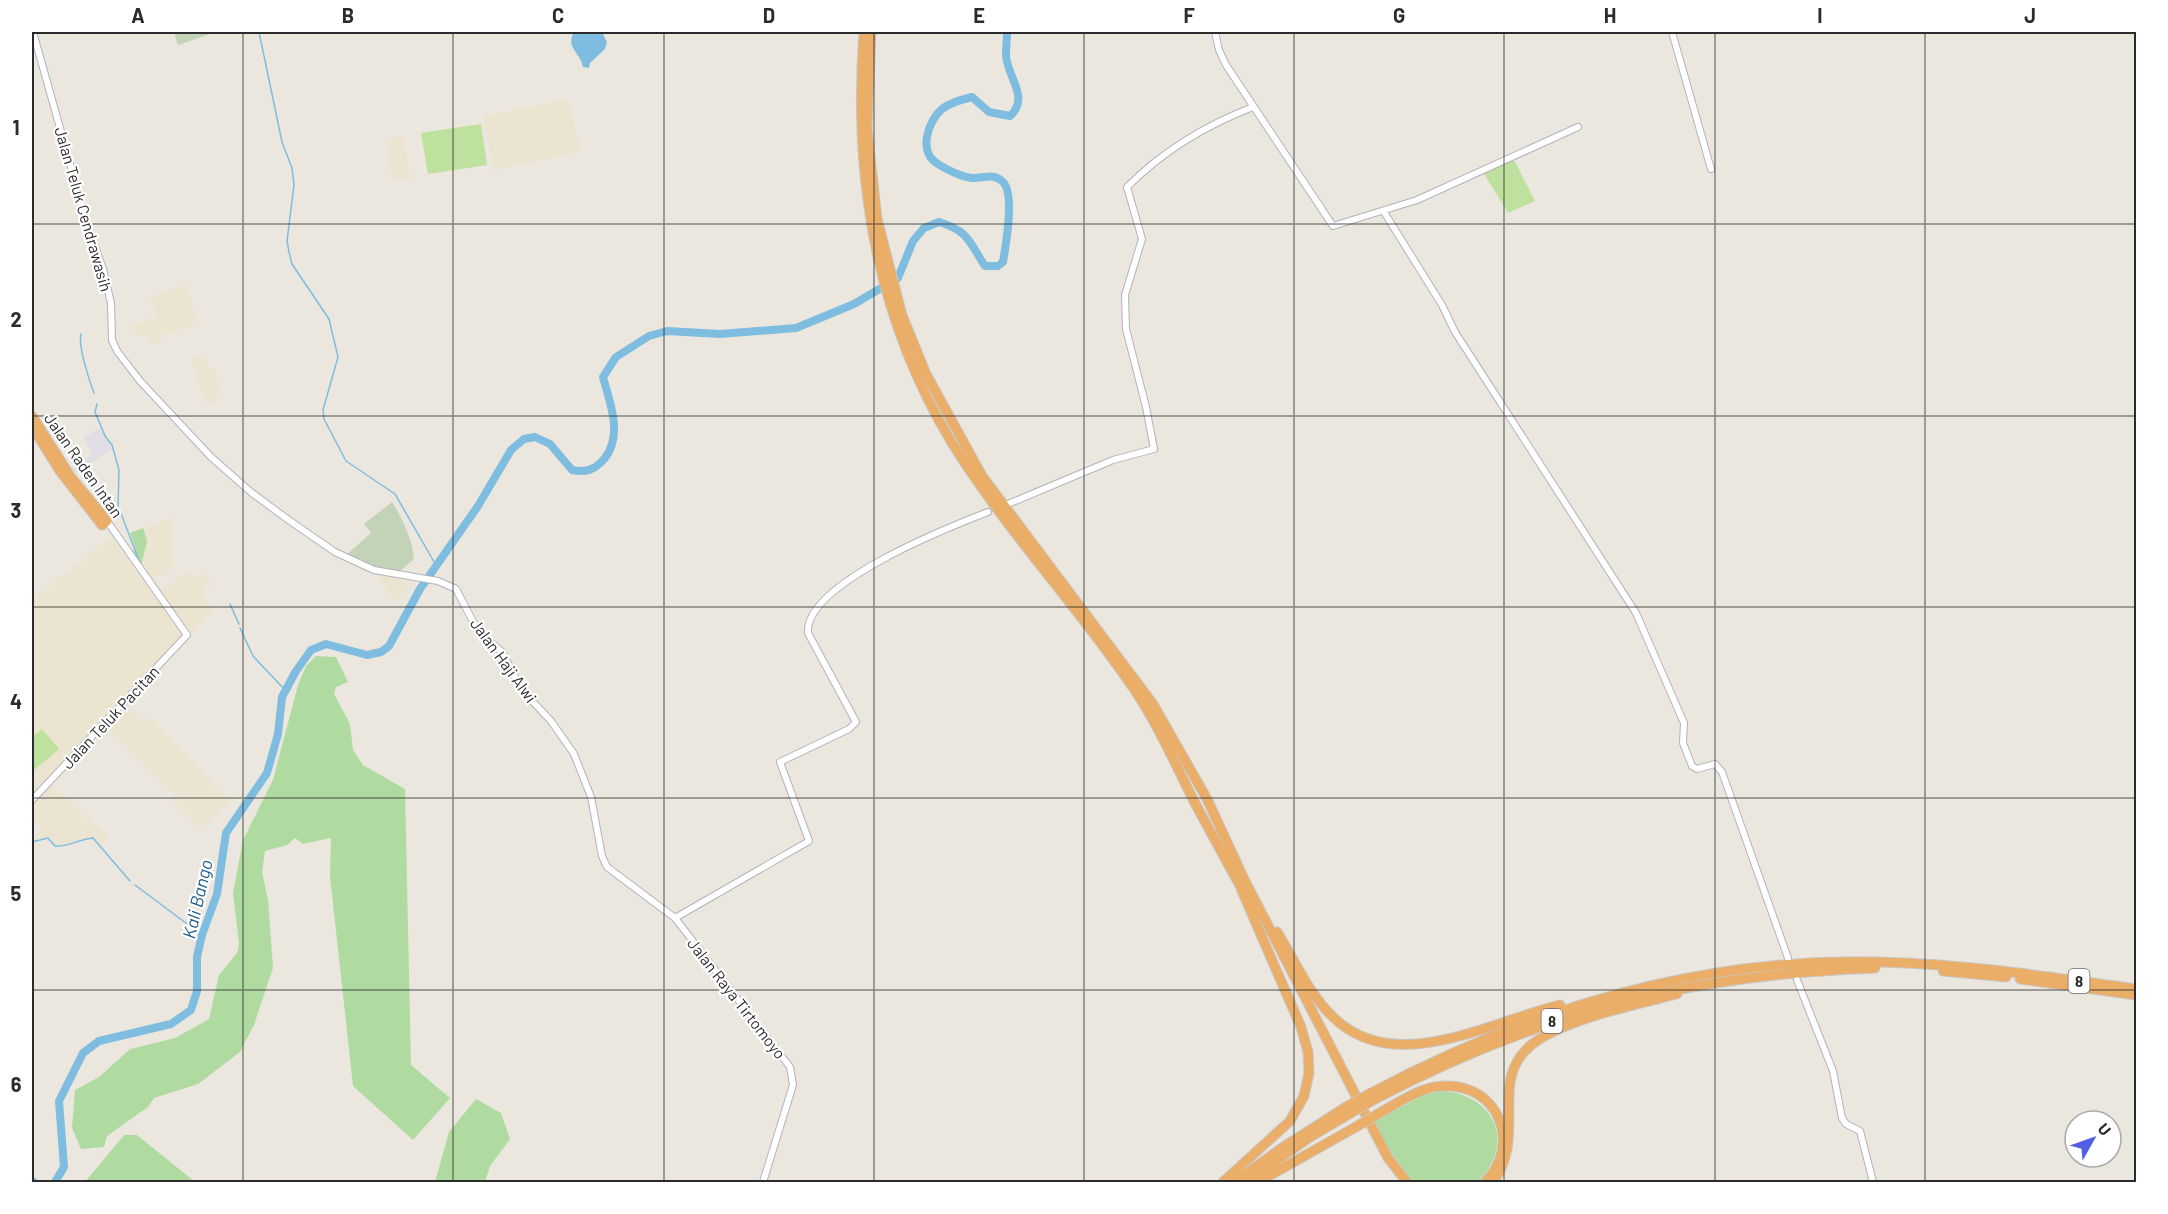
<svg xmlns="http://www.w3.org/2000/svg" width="2168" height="1214" font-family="Barlow,sans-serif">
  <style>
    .industrial { fill: #e0dee4 }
    .education { fill: #eae4d0 }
    .green { fill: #afdba1 }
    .cemetery { fill: #c2d3b8 }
    .pitch { fill: #bee19e }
    .water { fill: #7ebde0 }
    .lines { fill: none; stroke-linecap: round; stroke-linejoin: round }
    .stream { stroke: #7ebde0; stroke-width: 1.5 }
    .river { stroke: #7ebde0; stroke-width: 8 }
    .minor-casing { stroke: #b2b3bd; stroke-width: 8 }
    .highway-casing { stroke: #c8c8c8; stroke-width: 11 }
    .minor { stroke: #fff; stroke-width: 6 }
    .highway { stroke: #ebae69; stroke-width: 9 }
    .highway-bridge-casing { stroke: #c8c8c8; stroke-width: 11; stroke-linecap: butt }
    .highway-bridge { stroke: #ebae69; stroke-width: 9 }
    .grid { fill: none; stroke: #2b2b2b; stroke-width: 1.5; stroke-opacity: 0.55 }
    .labels { text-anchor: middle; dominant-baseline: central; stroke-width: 4.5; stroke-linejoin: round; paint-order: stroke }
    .shield { fill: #fff; stroke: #6b6b6b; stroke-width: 1.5 }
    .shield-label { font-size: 15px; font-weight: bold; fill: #2b2b2b }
    .street-label { font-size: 16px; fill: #2b2b2b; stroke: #fff }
    .water-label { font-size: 18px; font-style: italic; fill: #1d5b8c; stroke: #fff }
    .neatline { fill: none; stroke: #2b2b2b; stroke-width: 2 }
    .grid-label { font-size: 20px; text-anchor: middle; font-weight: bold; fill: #2b2b2b }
  </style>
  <rect width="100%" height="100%" fill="#ebe7de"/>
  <path class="industrial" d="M102,427L112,449L74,474L70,469L92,455L84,437Z"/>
  <g class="education">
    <path d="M568,99L581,152L493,170L484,116Z"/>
    <path d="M404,136L410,178L393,180L386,140Z"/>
    <path d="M187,285L197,323L168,334L152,345L147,332L137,336L133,325L157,316L150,297Z"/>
    <path d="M204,354L208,368L215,366L218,384L216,402L207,405L191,359Z"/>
    <path d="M172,518L173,553L170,556L175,565L161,576L150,577L132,552L136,549L130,533Z"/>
    <path d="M111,538L183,636L32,798V599Z"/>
    <path d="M204,569L211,585L201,588L213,612L192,633L159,591L188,572L196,581Z"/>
    <path d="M382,575L406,580L408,586L396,603L379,578Z"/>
    <path d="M127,707L144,724L151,718L230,801L201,829L174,804V794L108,727Z"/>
    <path d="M51,786L109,836L101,845L91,837L77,840L67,846L55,845L50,837L35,841L33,838L43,829L32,817V806Z"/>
  </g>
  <g class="green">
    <path d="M143,528L147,541L141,566L132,552L136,549L130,533Z"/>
    <path d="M316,656L336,657L348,682L336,687L334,694L350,724L353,750L363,765L405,789L411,1065L450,1098L413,1140L353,1086L330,876L331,838L303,844L295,838L287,845L265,851L262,872L268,900L273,968L254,1025L240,1052L198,1084L154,1098L148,1107L107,1136L104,1147L81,1149L72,1128L75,1090L99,1077L130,1049L175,1038L209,1019L219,975L237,953L239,944L233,893L243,840L273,780L298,685L306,666Z"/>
    <path d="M1439,1091C1493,1092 1518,1143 1477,1182H1414L1397,1163L1374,1121L1424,1095Z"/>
    <path d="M476,1099L501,1113L510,1139L490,1166L485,1182H435L449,1132Z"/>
    <path d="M124,1135H137L195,1182H85Z"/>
  </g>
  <g class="cemetery">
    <path d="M174,32H216L178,45Z"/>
    <path d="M392,502C403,520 412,538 414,559L399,572L378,568L347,554L371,533L364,524Z"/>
  </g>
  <g class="pitch">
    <path d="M481,124L487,165L428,174L421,133Z"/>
    <path d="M1513,158L1535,201L1508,213L1483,172Z"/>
    <path d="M42,729L59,749L32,772V737Z"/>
  </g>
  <path class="water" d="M574,32H602L607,42L605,49L590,63L589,68L583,67C581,53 565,48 574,32Z"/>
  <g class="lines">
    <g class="stream">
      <path d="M259,32L282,142L292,168L294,185L287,241L289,252L292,264L329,319L338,357L323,410L324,419L346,461L395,494L437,567"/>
      <path d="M81,334C78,346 89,380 94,393"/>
      <path d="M97,404L95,412L105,436L112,445L119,470L118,508"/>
      <path d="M120,511L140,563"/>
      <path d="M230,604L239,624"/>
      <path d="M240,628L253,656L285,690"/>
      <path d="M32,842L48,838L55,846C69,847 79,839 93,838L130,881"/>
      <path d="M135,885L202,935"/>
    </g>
    <g class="river">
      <path d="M32,1181L34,1182"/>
      <path d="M55,1182L64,1167L59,1101L83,1053L99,1041L171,1024L191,1010L197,991V957L202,935L217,894L226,833L267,773L278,734L282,697L296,671L311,650L326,644L367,655L381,652L389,646L420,589L478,506L511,450L524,439L535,437L550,444L572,470C586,473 595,470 605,458C623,434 610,403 603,377L616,357L649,336L667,331L720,334L796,328L854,304L898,278L913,241L924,228L939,222C969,231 969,242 985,266H998L1003,262C1006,244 1015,194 1003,182C993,172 983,179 972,178C962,177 947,170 938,164C918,153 927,122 942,109C949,103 964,99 972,97L989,112L1010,116C1030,98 1008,78 1006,56C1006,48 1007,40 1007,32"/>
    </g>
    <g class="minor-casing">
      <g id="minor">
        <path d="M33,32L87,224L103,269L111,303L112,340L117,351L140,381L211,457L252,493L290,521L335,552L374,570L438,581L456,589L478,631L502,652L522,690L551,721L574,754L591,797L602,856L607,867L675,918L790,1067L793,1085L763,1182"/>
        <path d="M1215,32L1219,50L1226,65L1333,226L1417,200L1578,127"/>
        <path d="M1672,32L1711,169"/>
        <path d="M1384,212L1442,305L1455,332L1636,613L1684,723L1683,743L1692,766L1697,769L1715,764L1722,772L1788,958"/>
        <path d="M1008,504L1113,460L1154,449L1146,407L1126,329L1125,295L1142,239L1127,187C1163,151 1206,125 1253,107"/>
        <path d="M32,800L187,635L107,521"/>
        <path d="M675,918L809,841L780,762L849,729L856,722L808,633C804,584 949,527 988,512"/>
        <path d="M1797,980L1833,1071L1842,1118L1846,1124L1860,1131L1873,1182"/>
      </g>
    </g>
    <g class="highway-casing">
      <g id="highway">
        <path d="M864,32C853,176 876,317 952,443C1006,530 1077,605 1134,689C1159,726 1176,766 1196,805C1212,835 1229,865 1245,895"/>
        <path d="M871,32L867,129L877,219L902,315L926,374L982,476L1153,704L1207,799L1244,879L1388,1158L1407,1182"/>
        <path d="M32,416L70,476L107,521L102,525L60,471L32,426"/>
        <path d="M1277,932C1294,959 1309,994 1332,1016C1393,1078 1489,1022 1560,1005"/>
        <path d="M1943,971L2006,977"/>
        <path d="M2020,979L2136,995"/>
        <path d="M1371,1093C1528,1010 1701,957 1879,962C1966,964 2051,977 2136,989"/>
        <path d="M1375,1099C1542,1012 1686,975 1875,968"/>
        <path d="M1383,1111C1401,1101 1421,1087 1443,1086C1498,1083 1523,1144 1485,1182"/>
        <path d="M1223,1182L1290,1121L1304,1096L1309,1073L1308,1052L1301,1027L1242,891"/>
        <path d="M1235,1182L1279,1150L1346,1107"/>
        <path d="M1246,1182L1310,1137L1349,1114"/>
        <path d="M1258,1182L1354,1128"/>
        <path d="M1493,1182C1513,1155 1508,1127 1509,1095C1509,1076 1516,1058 1530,1046C1560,1020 1638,1004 1677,994"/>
      </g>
    </g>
    <use href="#minor" class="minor"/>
    <use href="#highway" class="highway"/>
    <g class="highway-bridge-casing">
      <g id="highway-bridge">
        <path d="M1346,1107L1371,1093"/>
        <path d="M1349,1114L1375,1099"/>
        <path d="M1354,1128L1383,1111"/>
      </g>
    </g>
    <use href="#highway-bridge" class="highway-bridge"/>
  </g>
  <path class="grid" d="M243,32V1182M453,32V1182M664,32V1182M874,32V1182M1084,32V1182M1294,32V1182M1504,32V1182M1715,32V1182M1925,32V1182M32,224H2136M32,416H2136M32,607H2136M32,798H2136M32,990H2136"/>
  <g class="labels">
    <g class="shield">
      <rect x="2068.5" y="969" width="21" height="24" rx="4.5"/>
      <rect x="1541.5" y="1009" width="21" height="24" rx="4.5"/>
    </g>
    <g class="shield-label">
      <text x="2079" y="981">8</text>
      <text x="1552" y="1021">8</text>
    </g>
    <g class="street-label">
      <text transform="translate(84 209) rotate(74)">Jalan Teluk Cendrawasih</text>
      <text transform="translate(84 465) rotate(55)">Jalan Raden Intan</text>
      <text transform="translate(504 660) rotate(54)">Jalan Haji Alwi</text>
      <text transform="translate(110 717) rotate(-47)">Jalan Teluk Pacitan</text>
      <text transform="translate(737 998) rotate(52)">Jalan Raya Tirtomoyo</text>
    </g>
    <g class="water-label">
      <text transform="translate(197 899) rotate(-77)">Kali Bango</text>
    </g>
  </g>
  <rect width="2168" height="1214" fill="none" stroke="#ffffff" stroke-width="66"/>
  <g transform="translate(2093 1139) rotate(50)"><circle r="28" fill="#ffffff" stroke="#aaaaaa" stroke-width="1.5"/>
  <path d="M0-4.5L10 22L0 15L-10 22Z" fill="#525fe5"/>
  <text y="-9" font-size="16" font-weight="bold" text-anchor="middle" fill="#2b2b2b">U</text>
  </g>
  <rect x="33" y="33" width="2102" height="1148" class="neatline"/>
  <g class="grid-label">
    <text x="138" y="23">A</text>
    <text x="348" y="23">B</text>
    <text x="558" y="23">C</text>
    <text x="769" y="23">D</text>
    <text x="979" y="23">E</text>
    <text x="1189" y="23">F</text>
    <text x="1399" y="23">G</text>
    <text x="1610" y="23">H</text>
    <text x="1820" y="23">I</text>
    <text x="2030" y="23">J</text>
    <text x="16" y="135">1</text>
    <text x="16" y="327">2</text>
    <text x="16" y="518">3</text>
    <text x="16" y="709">4</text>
    <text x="16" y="901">5</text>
    <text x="16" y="1092">6</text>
  </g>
</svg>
